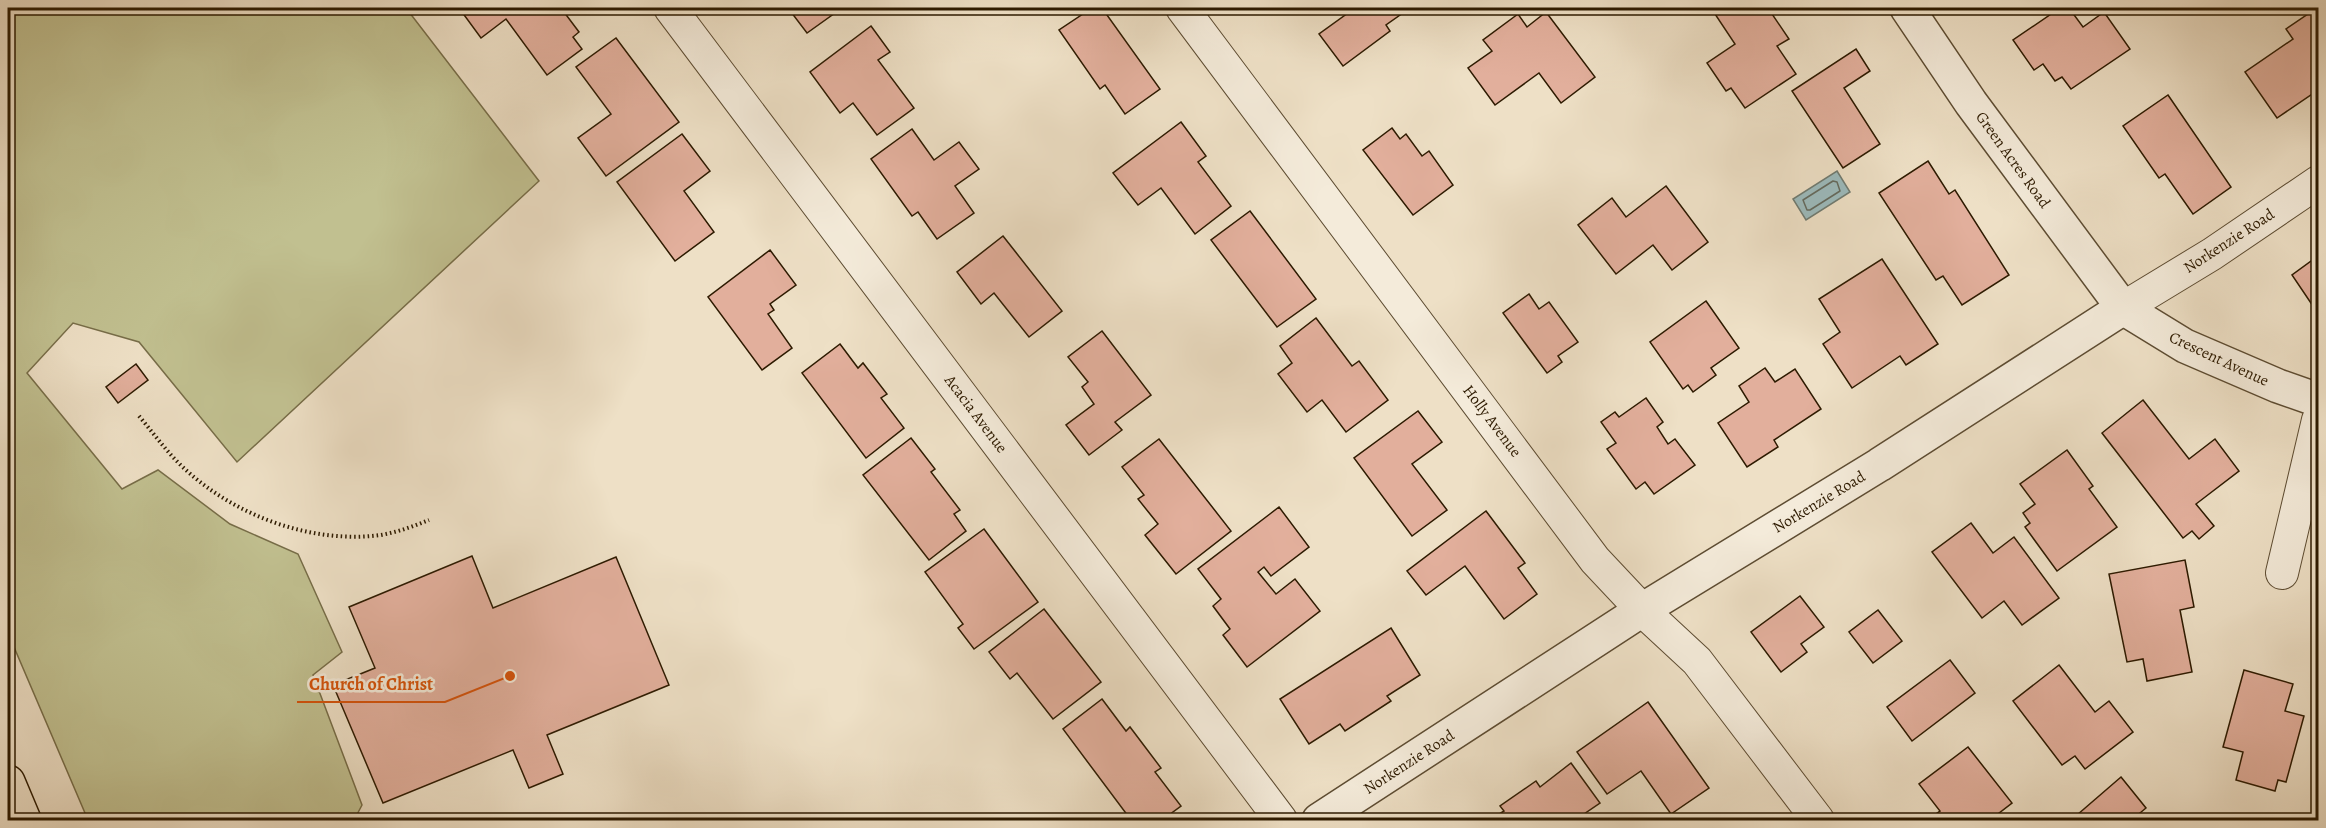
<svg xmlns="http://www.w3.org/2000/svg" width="2326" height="828" font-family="Alegreya,serif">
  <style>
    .green { fill: #c1c090; stroke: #776d48; stroke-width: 1.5 }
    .water { fill: #9cbbbd; stroke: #707b71; stroke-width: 1.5 }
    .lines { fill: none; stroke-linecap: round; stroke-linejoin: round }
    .shore { stroke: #646a5e; stroke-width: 1.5 }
    .building { fill: #e2af9c; stroke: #2d1a00; stroke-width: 1.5 }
    .minor-casing { stroke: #5d4c32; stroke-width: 34 }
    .tertiary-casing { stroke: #5d4c32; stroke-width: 36 }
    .motorway-casing { stroke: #2d1a00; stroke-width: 36 }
    .path { stroke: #2d1a00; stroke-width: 4; stroke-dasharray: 1.5 3; stroke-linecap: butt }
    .minor { stroke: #f4ebda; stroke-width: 32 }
    .tertiary { stroke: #f4ebda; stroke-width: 33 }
    .motorway { stroke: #eee0c6; stroke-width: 33 }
    .labels { text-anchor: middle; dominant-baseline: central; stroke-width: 5; stroke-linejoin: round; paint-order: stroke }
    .street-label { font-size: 16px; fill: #2d1a00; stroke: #f4ebda }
    .leader { fill: none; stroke: #d5530b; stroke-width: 2 }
    .callout-dot { fill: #d5530b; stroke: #f4ebda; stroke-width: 2 }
    .callout-label { font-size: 18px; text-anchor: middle; font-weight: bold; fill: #d5530b; stroke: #f4ebda; stroke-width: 5; stroke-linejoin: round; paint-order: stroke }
  </style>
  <rect width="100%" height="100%" fill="#eee0c6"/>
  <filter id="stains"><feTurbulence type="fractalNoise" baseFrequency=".00333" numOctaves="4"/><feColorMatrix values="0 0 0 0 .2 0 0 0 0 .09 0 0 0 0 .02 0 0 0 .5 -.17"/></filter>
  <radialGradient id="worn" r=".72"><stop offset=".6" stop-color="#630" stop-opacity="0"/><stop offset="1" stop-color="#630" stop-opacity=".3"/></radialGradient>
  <path class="green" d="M8,8H406L539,181L237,462L139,342L73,323L27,373L122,489L158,470L230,524L298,554L342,652L313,675L362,805L354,820H88L8,633Z"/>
  <path class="water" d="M1837,171L1850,192L1806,220L1793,199Z"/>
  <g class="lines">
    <path class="shore" d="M1833,181L1837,182L1840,191L1810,210H1807L1803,200Z"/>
  </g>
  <g class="building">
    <path d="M459,8H561L579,32L573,37L582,49L547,75L506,19L481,38Z"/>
    <path d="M788,8H842L807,33Z"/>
    <path d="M1092,8H1102L1160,89L1125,114L1105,85L1100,89L1059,30Z"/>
    <path d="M1355,8H1410L1386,25L1390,31L1343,66L1319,34Z"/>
    <path d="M1711,8H1768L1789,39L1777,46L1796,74L1745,108L1731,88L1726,91L1707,63L1735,44Z"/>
    <path d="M2060,8H2069L2083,27L2104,12L2130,49L2071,89L2062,77L2055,81L2043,64L2034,70L2013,40Z"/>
    <path d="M2317,8L2318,90L2277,118L2245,72L2293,39L2286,29Z"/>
    <path d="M1546,12L1595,77L1561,103L1539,73L1495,105L1468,68L1492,51L1483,40L1518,14L1527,27Z"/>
    <path d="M871,26L890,52L878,60L914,108L877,135L853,103L840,113L810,72Z"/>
    <path d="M616,38L679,122L606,176L578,138L611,114L576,67Z"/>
    <path d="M1856,49L1870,71L1844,88L1880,144L1843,168L1792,91Z"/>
    <path d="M2168,95L2231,187L2193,214L2165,174L2159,178L2123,126Z"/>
    <path d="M1181,122L1206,156L1198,162L1231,206L1195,234L1161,188L1138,205L1113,173Z"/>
    <path d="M1392,128L1400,139L1406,134L1422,156L1429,151L1453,185L1413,215L1363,150Z"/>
    <path d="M912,129L934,160L959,142L979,169L955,186L974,213L937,239L918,212L912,216L871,159Z"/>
    <path d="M682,134L710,171L684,191L714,232L675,261L617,182Z"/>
    <path d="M1928,161L1949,194L1955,190L2009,275L1962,305L1943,276L1936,280L1879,193Z"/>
    <path d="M1666,186L1708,242L1672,270L1653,245L1616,274L1578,225L1612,198L1626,217Z"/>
    <path d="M1250,211L1316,299L1277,327L1211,240Z"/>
    <path d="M1003,236L1062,311L1029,337L994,293L981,304L957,272Z"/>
    <path d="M770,250L796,285L770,304L774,310L768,314L792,348L762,370L708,297Z"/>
    <path d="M2318,256V311L2317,312L2292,275Z"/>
    <path d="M1882,259L1938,344L1906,365L1900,356L1852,388L1823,344L1840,332L1819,299Z"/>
    <path d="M1529,294L1539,309L1549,302L1578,342L1558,356L1562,362L1547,373L1503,313Z"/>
    <path d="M1706,301L1739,348L1711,368L1716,375L1693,392L1688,385L1683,389L1650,342Z"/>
    <path d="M1316,318L1352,366L1359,361L1388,400L1346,432L1322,400L1307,412L1278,374L1292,363L1280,346Z"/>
    <path d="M1102,331L1151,395L1115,422L1122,430L1089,455L1066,425L1094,404L1082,387L1088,382L1068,357Z"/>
    <path d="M840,344L858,368L863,363L887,394L881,398L904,428L866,458L802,373Z"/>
    <path d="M136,364L148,380L118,403L106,387Z"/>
    <path d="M1765,368L1775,382L1795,369L1821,409L1774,440L1778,447L1747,467L1718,423L1749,402L1739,386Z"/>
    <path d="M1646,398L1663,422L1657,427L1668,444L1675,439L1695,465L1654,494L1645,482L1636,489L1607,449L1616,443L1601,422L1615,412L1619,417Z"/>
    <path d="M2143,400L2189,459L2215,439L2239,471L2196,504L2214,526L2199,539L2192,531L2183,538L2102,433Z"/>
    <path d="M1418,411L1442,442L1412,464L1447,510L1412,536L1354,458Z"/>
    <path d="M911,438L935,469L931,472L960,510L954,514L966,531L929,560L863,475Z"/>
    <path d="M1159,439L1231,531L1176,574L1145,535L1158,524L1138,499L1144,495L1122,467Z"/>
    <path d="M2067,450L2093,486L2089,489L2117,527L2057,571L2025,527L2030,523L2023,513L2035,504L2020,484Z"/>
    <path d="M1279,507L1309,547L1271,576L1264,567L1258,572L1276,594L1295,579L1320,611L1247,667L1223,635L1230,629L1213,606L1221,599L1198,569Z"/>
    <path d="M1486,511L1525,563L1518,568L1537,594L1504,619L1465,566L1426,595L1407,571Z"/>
    <path d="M1971,523L1993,553L2014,537L2059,598L2022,625L2004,601L1982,618L1932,552Z"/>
    <path d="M984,529L1038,602L974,649L958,628L963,624L925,572Z"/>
    <path d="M472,556L493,608L616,557L669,685L547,735L563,774L529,788L513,750L383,803L333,685L375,668L349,607Z"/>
    <path d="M2185,560L2194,607L2180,610L2192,672L2147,681L2143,659L2127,662L2109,574Z"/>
    <path d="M1800,596L1824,627L1801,644L1807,652L1781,672L1751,632Z"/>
    <path d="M1044,609L1101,682L1053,719L1017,673L1010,679L989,652Z"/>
    <path d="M1878,610L1902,641L1873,663L1849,632Z"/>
    <path d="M1391,628L1420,675L1387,696L1391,701L1345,731L1340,724L1309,744L1280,699Z"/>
    <path d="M1950,660L1975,693L1912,741L1887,707Z"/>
    <path d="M2059,665L2095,712L2109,701L2133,732L2085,769L2075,756L2062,765L2013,701Z"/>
    <path d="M2244,670L2293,684L2285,711L2304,716L2286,782L2278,780L2275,791L2236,780L2243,752L2223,747Z"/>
    <path d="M1102,699L1126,731L1130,727L1161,768L1155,772L1181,806L1162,820H1131L1063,729Z"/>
    <path d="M1648,702L1709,788L1671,814L1641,771L1607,794L1577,752Z"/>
    <path d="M1968,747L2012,803L1990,820H1927L1940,811L1919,784Z"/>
    <path d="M1571,763L1600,803L1575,820H1490L1504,811L1500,806L1536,781L1540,787Z"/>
    <path d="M2121,777L2146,808L2140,813L2147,820H2082L2077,815Z"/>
  </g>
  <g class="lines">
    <g class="minor-casing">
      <g id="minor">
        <path d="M670,8L1281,820"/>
        <path d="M1182,8L1595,560L1642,610L1697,661L1818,820"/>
        <path d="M2123,308L2212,254L2318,182"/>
        <path d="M2282,573L2318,420"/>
      </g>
    </g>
    <g class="tertiary-casing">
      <g id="tertiary">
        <path d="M1907,8L1971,103L2123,308L2185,346L2278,386L2318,400"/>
        <path d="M1319,820L1642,610L1879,465L2123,308"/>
      </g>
    </g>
    <g class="motorway-casing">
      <path id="motorway" d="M8,782L24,820"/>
    </g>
    <path class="path" d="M139,416C155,435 169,455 187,471C238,517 313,544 381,535C398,532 414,526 429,520"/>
    <use href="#minor" class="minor"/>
    <use href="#tertiary" class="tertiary"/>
    <use href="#motorway" class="motorway"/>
  </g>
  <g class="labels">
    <g class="street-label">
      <text transform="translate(2013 160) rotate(54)">Green Acres Road</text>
      <text transform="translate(2229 241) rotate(-33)">Norkenzie Road</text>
      <text transform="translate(2219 359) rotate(25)">Crescent Avenue</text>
      <text transform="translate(976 414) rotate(53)">Acacia Avenue</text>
      <text transform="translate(1492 421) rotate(53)">Holly Avenue</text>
      <text transform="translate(1819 502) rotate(-31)">Norkenzie Road</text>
      <text transform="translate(1409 762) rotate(-33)">Norkenzie Road</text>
    </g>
  </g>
  <path class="leader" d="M510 676L445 702H297"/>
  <circle class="callout-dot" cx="510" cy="676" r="6"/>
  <g class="callout-label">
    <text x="371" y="690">Church of Christ</text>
  </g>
  <rect width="2326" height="828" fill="none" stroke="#eee0c6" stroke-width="30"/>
  <rect x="9" y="9" width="2308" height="810" fill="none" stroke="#2d1a00" stroke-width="3"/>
  <rect x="15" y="15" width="2296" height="798" fill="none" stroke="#2d1a00" stroke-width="1.5"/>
  <rect width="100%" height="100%" filter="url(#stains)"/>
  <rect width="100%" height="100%" fill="url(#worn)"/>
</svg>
